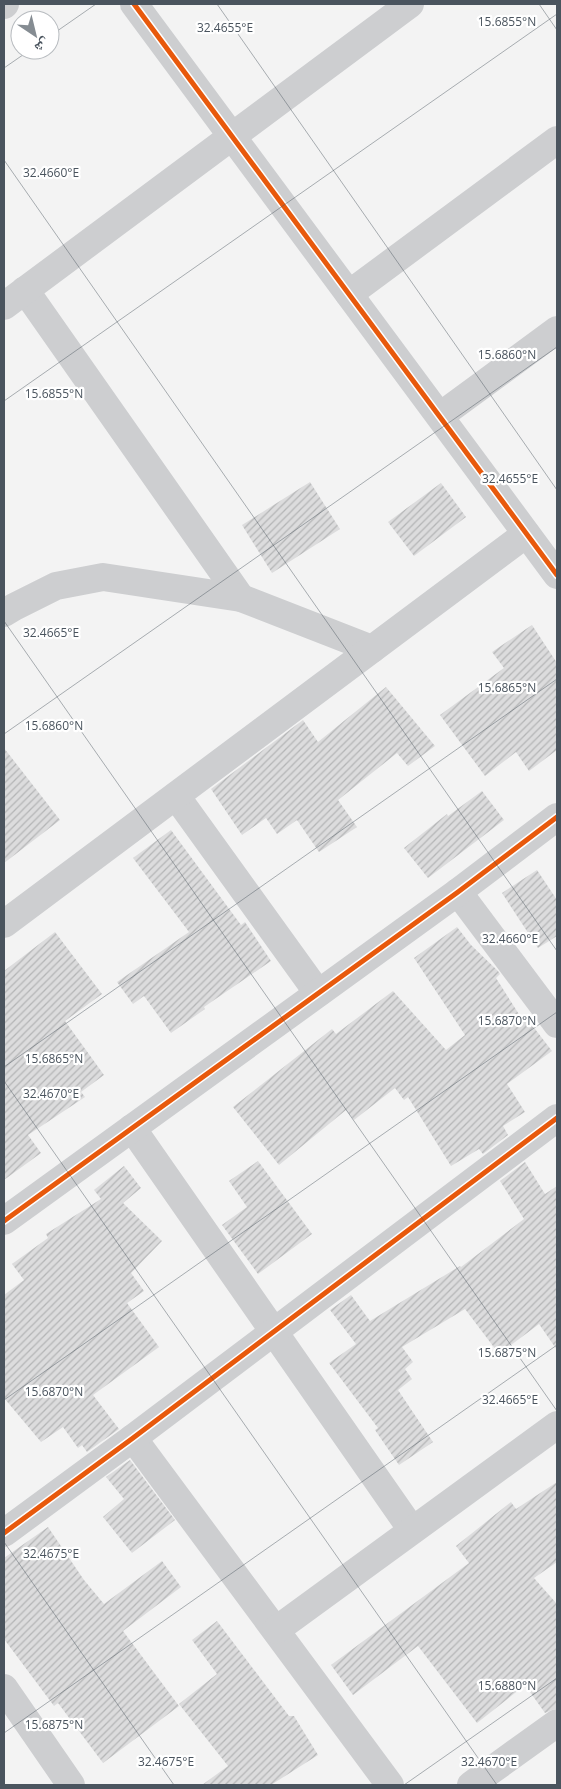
<svg xmlns="http://www.w3.org/2000/svg" width="561" height="1789" font-family="'Open Sans','Noto Naskh Arabic',sans-serif">
  <style>
    .building { fill: url(#building-hatch) }
    .lines { fill: none; stroke-linecap: round; stroke-linejoin: round }
    .street { stroke: #cdced0; stroke-width: 28 }
    .cycleway-casing { stroke: #fff; stroke-width: 8 }
    .cycleway { stroke: #e8590c; stroke-width: 5 }
    .ticks { fill: none; stroke: #4a545e; stroke-width: 1; stroke-opacity: 0.45 }
    .ticks-label { font-size: 12px; text-anchor: middle; fill: #4a545e; stroke: #fff; stroke-width: 4.5; stroke-linejoin: round; paint-order: stroke }
  </style>
  <defs>
    <pattern id="building-hatch" width="6" height="6" patternUnits="userSpaceOnUse" patternTransform="scale(1.25)"><rect width="6" height="6" fill="#dcdcdd"/><path d="M-1 1l2-2M0 6l6-6M5 7l2-2" fill="none" stroke="#b4b5b6"/></pattern>
  </defs>
  <rect width="100%" height="100%" fill="#f3f3f3"/>
  <g class="building">
    <path d="M310,482L340,529L272,573L242,525Z"/>
    <path d="M441,483L466,517L414,556L388,522Z"/>
    <path d="M532,625L557,663V750L529,771L516,752L485,776L440,715L504,668L492,652Z"/>
    <path d="M386,687L435,746L408,766L397,753L338,800L357,827L319,852L297,820L277,834L266,818L242,835L211,789L303,720L318,742Z"/>
    <path d="M4,748L60,820L4,863Z"/>
    <path d="M482,791L504,820L428,878L404,848L447,814L448,816Z"/>
    <path d="M171,830L241,925L245,922L271,961L204,1007L205,1009L171,1033L144,996L133,1004L117,982L189,932L133,858Z"/>
    <path d="M537,870L557,900V936L538,948L502,893Z"/>
    <path d="M457,927L471,945L498,971L500,974L496,978L522,1019L525,1016L552,1051L507,1084L525,1112L503,1126L508,1135L483,1154L479,1149L451,1166L408,1097L404,1100L395,1088L354,1120L346,1110L279,1165L233,1107L332,1029L336,1034L393,991L446,1050L465,1035L414,958Z"/>
    <path d="M55,932L102,994L65,1021L104,1075L81,1092L85,1097L28,1135L41,1153L4,1180V971Z"/>
    <path d="M258,1161L312,1234L258,1274L222,1225L247,1207L229,1181Z"/>
    <path d="M525,1162L545,1194L557,1186V1350L539,1324L499,1354L465,1309L402,1347L413,1362L405,1369L412,1379L398,1390L433,1442L399,1465L375,1430L378,1428L329,1363L356,1344L330,1310L351,1295L370,1321L460,1266L461,1267L524,1219L500,1181Z"/>
    <path d="M124,1166L141,1188L123,1203L162,1241L131,1273L144,1291L127,1303L159,1347L93,1395L119,1429L87,1452L82,1445L78,1448L63,1427L41,1442L4,1398V1295L24,1280L12,1264L48,1238L46,1234L101,1199L94,1190Z"/>
    <path d="M130,1460L175,1520L132,1553L103,1517L124,1499L106,1477Z"/>
    <path d="M557,1482V1562L534,1578L557,1604V1708L545,1713L525,1685L477,1723L418,1646L353,1695L331,1665L469,1563L456,1546L511,1502L516,1509Z"/>
    <path d="M48,1527L84,1580L104,1604L162,1561L181,1587L123,1631L179,1706L103,1763L58,1703L54,1706L4,1639V1558Z"/>
    <path d="M217,1621L289,1716H294L318,1755L271,1785H202L228,1766L179,1704L217,1674L192,1640Z"/>
  </g>
  <g class="lines">
    <g class="street">
      <path d="M134,4L557,575"/>
      <path d="M4,5L5,4"/>
      <path d="M25,290L241,598"/>
      <path d="M349,294L557,140"/>
      <path d="M4,306L410,4"/>
      <path d="M440,416L557,330"/>
      <path d="M4,613L14,607L56,586L103,577L241,598L372,649"/>
      <path d="M176,796L318,993"/>
      <path d="M458,892L557,1024"/>
      <path d="M4,924L526,534"/>
      <path d="M132,1128L412,1530"/>
      <path d="M4,1221L458,892L557,817"/>
      <path d="M133,1438L390,1785"/>
      <path d="M4,1533L133,1438L557,1118"/>
      <path d="M276,1630L557,1425"/>
      <path d="M4,1688L71,1785"/>
      <path d="M471,1785L557,1723"/>
    </g>
    <g class="cycleway-casing">
      <g id="cycleway">
        <path d="M134,4L557,575"/>
        <path d="M4,1221L458,892L557,817"/>
        <path d="M4,1533L133,1438L557,1118"/>
      </g>
    </g>
    <use href="#cycleway" class="cycleway"/>
  </g>
  <path class="ticks" d="M217,4L557,490M539,4L557,30M50,36L96,4M4,68L30,50M4,160L557,951M4,401L557,14M4,621L557,1411M4,734L557,347M4,1067L557,679M4,1081L497,1785M4,1400L557,1012M4,1542L174,1785M4,1733L557,1345M404,1785L557,1678"/>
  <g class="ticks-label">
    <text x="507" y="26">15.6855°N</text>
    <text x="225" y="32">32.4655°E</text>
    <text x="51" y="177">32.4660°E</text>
    <text x="507" y="359">15.6860°N</text>
    <text x="54" y="398">15.6855°N</text>
    <text x="510" y="483">32.4655°E</text>
    <text x="51" y="637">32.4665°E</text>
    <text x="507" y="692">15.6865°N</text>
    <text x="54" y="730">15.6860°N</text>
    <text x="510" y="943">32.4660°E</text>
    <text x="507" y="1025">15.6870°N</text>
    <text x="54" y="1063">15.6865°N</text>
    <text x="51" y="1098">32.4670°E</text>
    <text x="507" y="1357">15.6875°N</text>
    <text x="54" y="1396">15.6870°N</text>
    <text x="510" y="1404">32.4665°E</text>
    <text x="51" y="1558">32.4675°E</text>
    <text x="507" y="1690">15.6880°N</text>
    <text x="54" y="1729">15.6875°N</text>
    <text x="166" y="1766">32.4675°E</text>
    <text x="489" y="1766">32.4670°E</text>
  </g>
  <rect width="561" height="1789" fill="none" stroke="#4a545e" stroke-width="10"/>
  <g transform="translate(35 35) rotate(145)"><circle r="24" fill="#ffffff" stroke="#b7bbbf"/>
  <path d="M0-4L9 19L0 12L-9 19Z" fill="#858c92"/>
  <text y="-8" font-size="14" font-weight="bold" text-anchor="middle" fill="#4a545e">ش</text>
  </g>
</svg>
